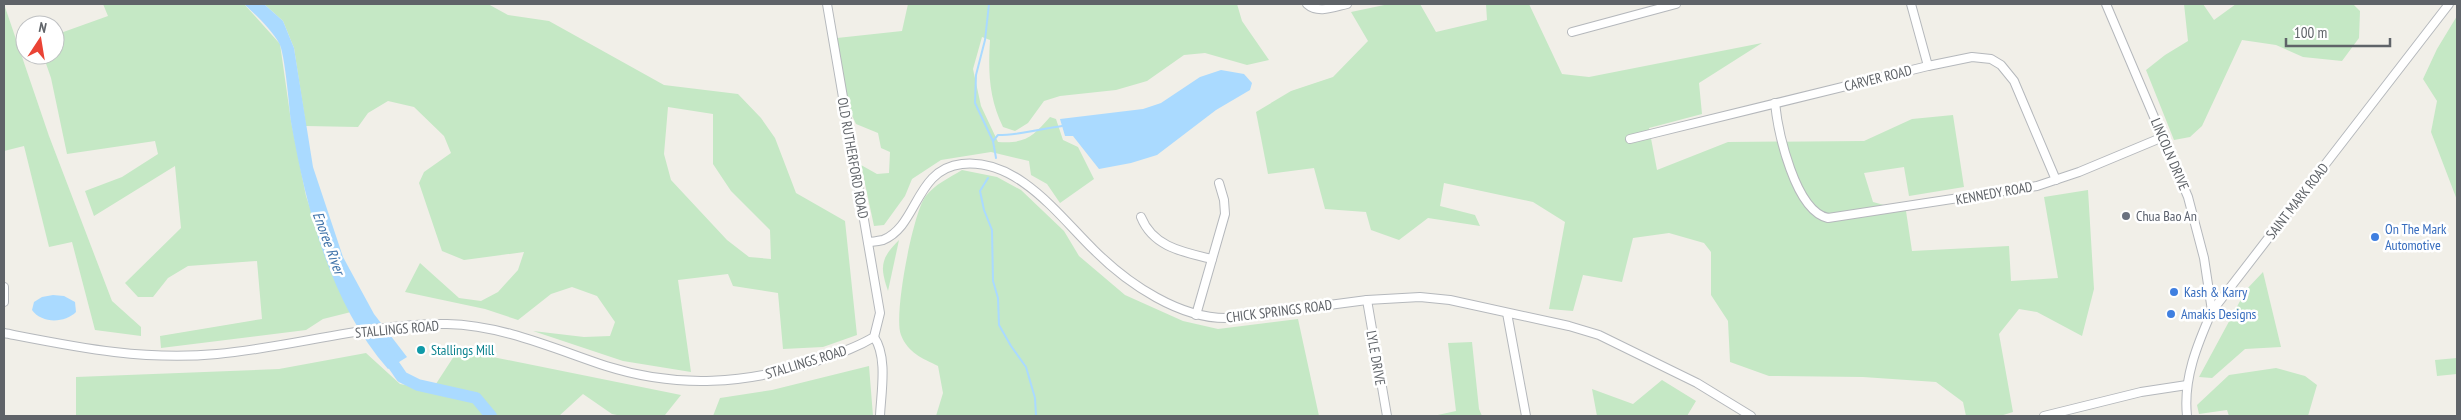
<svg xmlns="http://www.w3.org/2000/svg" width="2461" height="420" font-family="'PT Sans Narrow',sans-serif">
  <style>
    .green { fill: #c5e8c5; fill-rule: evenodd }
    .water { fill: #aadaff }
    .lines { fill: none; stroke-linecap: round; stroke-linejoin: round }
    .stream { stroke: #aadaff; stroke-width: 2 }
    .river { stroke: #aadaff; stroke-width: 12 }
    .minor-casing { stroke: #b5b8bc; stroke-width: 10 }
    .minor { stroke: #fff; stroke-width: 8 }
    .worship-dot { fill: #6b7280; stroke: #fff; stroke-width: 2 }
    .shop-dot { fill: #3f7fe0; stroke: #fff; stroke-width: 2 }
    .culture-dot { fill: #0f9aa8; stroke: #fff; stroke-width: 2 }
    .labels { text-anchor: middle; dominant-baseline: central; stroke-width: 5; stroke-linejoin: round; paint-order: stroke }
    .street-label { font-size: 14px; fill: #5f6368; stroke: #fff }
    .worship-label { font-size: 14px; fill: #5b616d; stroke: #fff; text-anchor: start }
    .shop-label { font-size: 14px; fill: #366cbe; stroke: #fff; text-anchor: start }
    .culture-label { font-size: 14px; fill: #0d838f; stroke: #fff; text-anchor: start }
    .water-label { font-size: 15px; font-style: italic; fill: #4174aa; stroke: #fff }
  </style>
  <rect width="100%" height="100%" fill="#f1efe8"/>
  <g class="green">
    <path d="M4,4L49,136L112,301L141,327V336L95,330L72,242L49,247L24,146L4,151Z"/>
    <path d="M103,4H244L280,44L291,121L306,196L332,273L351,312L323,319L306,330L161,348L160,336L262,319L257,261L188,266L168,278L153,297H138L125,283L181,228L175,166L94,216L85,191L122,177L158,154L155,141L67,154L51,78L43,55H55V35L108,16Z"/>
    <path d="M264,4H488L508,15L549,21L664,85L738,94L761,118L775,138L796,193L845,221L857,335L823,347L783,349L778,293L733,286L728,274L678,280L691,372L623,361L533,331L584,337L610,336L615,322L597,296L572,287L551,294L518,320L485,309L405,292L420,263L459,298L481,301L498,292L518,270L524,252L464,260L442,251L419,183L424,172L451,153L444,136L414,107L388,101L368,113L358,127L306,126L294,48L283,21ZM668,107L713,114V164L731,191L770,230L771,259L749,257L727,240L671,180L664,154Z"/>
    <path d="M908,4H1237L1242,21L1269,60L1247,65L1205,53L1184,55L1147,81L1116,90L1060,96L1044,101L1028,123L1015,131L1003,127C989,98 988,72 990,40L982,37L973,69L981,106L998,142C1026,144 1033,136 1050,117L1056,119L1063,140L1078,147L1094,179L1060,203L1047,184L1031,175L1029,161L991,152L941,160L912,179L905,196L884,225L874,226L861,165L877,174L889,173L890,152L881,148L878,133L856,124L849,109L837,38L902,31Z"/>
    <path d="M1389,4H1420L1436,32L1487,20L1486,4H1529L1562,74L1589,77L1762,43L1699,83L1702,114L1649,128L1657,170L1728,142L1864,141L1912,119L1953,115L1964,187L1909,196L1904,167L1864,173L1873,202L1906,211L1912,251L2009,246L2011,281L2058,278L2044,197L2088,190L2094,289L2082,336L2037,312L2019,309L1999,334L2013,412L2000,416H1966L1963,402L1936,382L1863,377L1769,376L1730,362L1728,321L1711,295V252L1704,243L1669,233L1633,238L1622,282L1583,275L1573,311L1549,309L1565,222L1533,202L1444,183L1440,206L1475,215L1480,226L1428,218L1399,240L1371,230L1366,212L1325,209L1314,168L1268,174L1256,112L1291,91L1333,77L1368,41L1351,12Z"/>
    <path d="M2184,4H2203L2214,20L2236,4H2353L2360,11L2359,38L2342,61L2303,57L2276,45L2242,40L2202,126L2190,137L2174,140L2146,70L2165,55L2188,41Z"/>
    <path d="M2457,16V200L2431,132L2437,101L2423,79L2437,49Z"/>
    <path d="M962,170L997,177L1021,190L1064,231L1079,256L1125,295L1183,321L1218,329L1298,319L1319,416H936L943,393L938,366C922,358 908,353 901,335C893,316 913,214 925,197C935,184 949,178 962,170Z"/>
    <path d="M899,240L888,291C880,267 880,259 899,240Z"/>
    <path d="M2263,272L2281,347L2245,349L2212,378L2199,377L2246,290Z"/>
    <path d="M1472,342L1479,409L1482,416H1433L1456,411L1448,343Z"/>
    <path d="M458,350L681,395L665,415L622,416L612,414L583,394L559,416H76V377L279,369L366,353L400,384L432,390Z"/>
    <path d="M2457,358V374L2437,376L2435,360Z"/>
    <path d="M869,366L873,416H713L720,398L772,390Z"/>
    <path d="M2276,368L2305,376L2317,385L2308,416H2229L2227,410L2199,414L2197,405L2229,375Z"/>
    <path d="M1662,380L1696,401L1687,416H1597L1592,389L1633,404Z"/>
  </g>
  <g class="water">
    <path d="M244,4H264L283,21L294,48L313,167L343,257L374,314L407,357L388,369C330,303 306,207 291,122C289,106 285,53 279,43C271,29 256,15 244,4Z"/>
    <path d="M1221,70L1244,74L1252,83L1250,90L1216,110L1157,155L1131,163L1099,169L1073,136H1065L1060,119L1143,109L1161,103L1200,77Z"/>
    <path d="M53,295L64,296L75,302L76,312C65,323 42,324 32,310L34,302L42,297Z"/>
  </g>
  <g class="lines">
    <g class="stream">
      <path d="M989,4L985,40L976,75L975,103L993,141L996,158"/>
      <path d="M993,141L998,135C1020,135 1040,129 1062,126"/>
      <path d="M988,178L980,191L984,210L992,230L993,281L998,298L999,325L1011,346L1026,367L1035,398L1036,416"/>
    </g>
    <path class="river" d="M384,351L402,377L418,385L476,398L491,416"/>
    <g class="minor-casing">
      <g id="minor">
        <path d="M1307,4C1318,14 1334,7 1347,4"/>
        <path d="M1911,4L1928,66"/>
        <path d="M2106,4L2188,197L2204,258L2212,311"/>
        <path d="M1572,32L1676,4"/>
        <path d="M1775,103C1778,132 1795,211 1828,218L2037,186L2079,172L2163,137"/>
        <path d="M1630,139L1928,66L1972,57L1991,59L2001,65L2014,81L2056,180"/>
        <path d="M1141,217C1153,247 1183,252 1212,259"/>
        <path d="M868,242C872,242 878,241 883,240C918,226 915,169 962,164C1018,158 1059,216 1094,250C1128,284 1181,320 1230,318L1367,300L1420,297L1450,300L1569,326L1599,335L1697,383L1751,416"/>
        <path d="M4,287V302"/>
        <path d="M1367,300L1387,416"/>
        <path d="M1507,313L1526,416"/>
        <path d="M1196,315L1225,214L1224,200L1219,183"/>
        <path d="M4,333C76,347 142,361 217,354C294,347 369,323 447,324C502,325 555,349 606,366C678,389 747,384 817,361C837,354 856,348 874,337L880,313L827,4"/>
        <path d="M874,337C888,357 881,393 880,416"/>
        <path d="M2044,416L2141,392L2187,385"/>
        <path d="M2187,416C2183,379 2197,345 2212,311L2449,4"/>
      </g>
    </g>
    <use href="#minor" class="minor"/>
  </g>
  <circle class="worship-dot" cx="2126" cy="216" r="5"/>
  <g class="shop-dot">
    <circle cx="2375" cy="237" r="5"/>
    <circle cx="2174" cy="292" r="5"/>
    <circle cx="2171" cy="314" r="5"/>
  </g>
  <circle class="culture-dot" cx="421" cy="350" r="5"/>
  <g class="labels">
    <g class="street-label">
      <text transform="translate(1878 78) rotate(-14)">CARVER ROAD</text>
      <text transform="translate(2170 154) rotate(67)">LINCOLN DRIVE</text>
      <text transform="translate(853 158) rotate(80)">OLD RUTHERFORD ROAD</text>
      <text transform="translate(1994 193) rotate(-10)">KENNEDY ROAD</text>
      <text transform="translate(2297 201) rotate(-52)">SAINT MARK ROAD</text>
      <text transform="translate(1279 311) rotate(-7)">CHICK SPRINGS ROAD</text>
      <text transform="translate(397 329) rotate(-5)">STALLINGS ROAD</text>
      <text transform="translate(1376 358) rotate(80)">LYLE DRIVE</text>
      <text transform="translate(806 362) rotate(-17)">STALLINGS ROAD</text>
    </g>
    <g class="worship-label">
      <text x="2136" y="216">Chua Bao An</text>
    </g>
    <g class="shop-label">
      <text x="2385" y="229">On The Mark<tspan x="2385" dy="16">Automotive</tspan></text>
      <text x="2184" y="292">Kash &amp; Karry</text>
      <text x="2181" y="314">Amakis Designs</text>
    </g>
    <g class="culture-label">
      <text x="431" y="350">Stallings Mill</text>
    </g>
    <g class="water-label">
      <text transform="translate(329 243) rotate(70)">Enoree River</text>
    </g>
  </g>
  <rect width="2461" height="420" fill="none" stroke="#5f6368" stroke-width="10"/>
  <g transform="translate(40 40) rotate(12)"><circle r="24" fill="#ffffff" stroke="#bfc1c3"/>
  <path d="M0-4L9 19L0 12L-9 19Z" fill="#ea4335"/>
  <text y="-8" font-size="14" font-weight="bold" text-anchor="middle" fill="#5f6368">N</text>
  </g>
  <path d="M2286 38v8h104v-8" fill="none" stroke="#5f6368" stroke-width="2.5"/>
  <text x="2294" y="38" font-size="15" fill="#5f6368" stroke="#ffffff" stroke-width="4" paint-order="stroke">100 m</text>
</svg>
